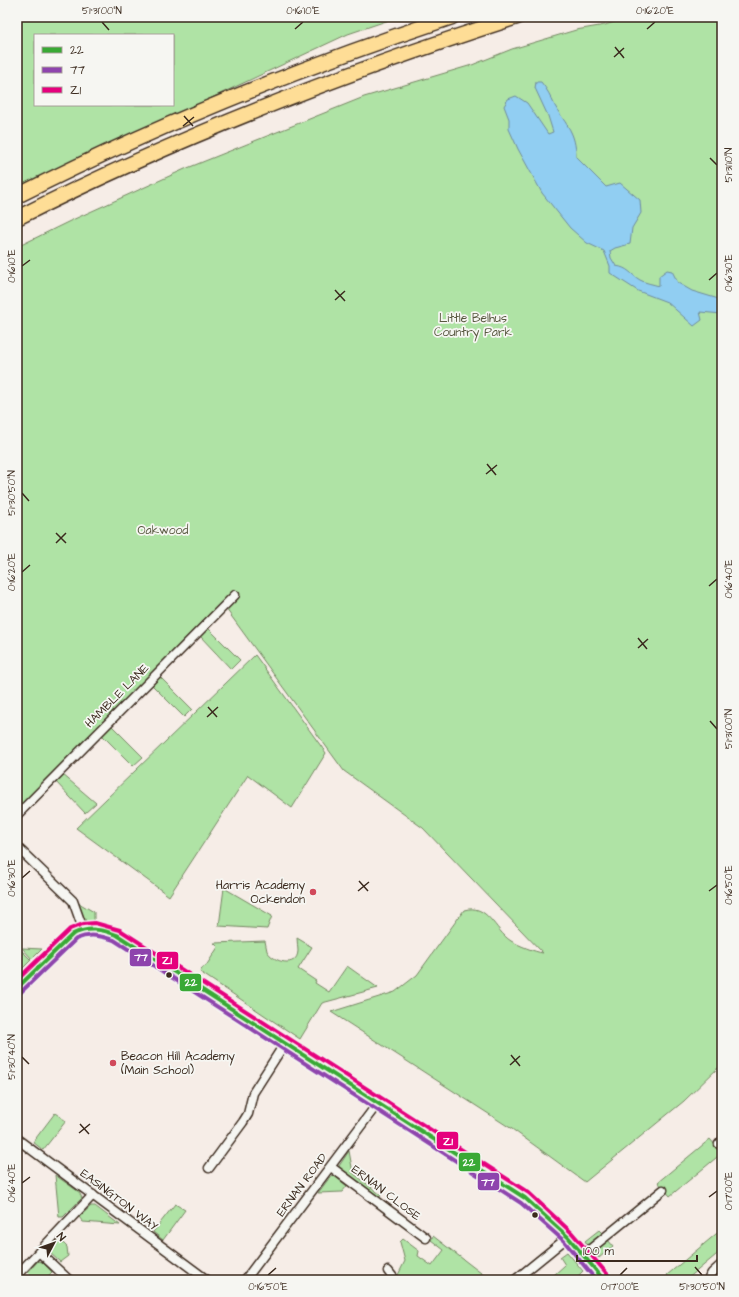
<svg xmlns="http://www.w3.org/2000/svg" width="739" height="1297" font-family="'Architects Daughter',sans-serif">
  <style>
    .green { fill: #afe3a5; stroke: #758662; fill-rule: evenodd }
    .water { fill: #91cef2; stroke: #6f8c9d }
    .lines { fill: none; stroke-linecap: round; stroke-linejoin: round }
    .minor-casing { stroke: #3b2a1e; stroke-width: 11 }
    .motorway-casing { stroke: #3b2a1e; stroke-width: 17 }
    .minor { stroke: #f6f6f2; stroke-width: 8 }
    .motorway { stroke: #fedd96; stroke-width: 14 }
    .bus-1-casing { stroke: #f6f6f2; stroke-width: 7 }
    .bus-2-casing { stroke: #f6f6f2; stroke-width: 7 }
    .bus-3-casing { stroke: #f6f6f2; stroke-width: 7 }
    .bus-1 { stroke: #39a935; stroke-width: 4 }
    .bus-2 { stroke: #8e44ad; stroke-width: 4 }
    .bus-3 { stroke: #e5007d; stroke-width: 4 }
    .ticks { fill: none; stroke: #3b2a1e; stroke-width: 1.5 }
    .poi-dot { fill: #d1495b; stroke: #f6f6f2; stroke-width: 1.5 }
    .bus-dot { fill: #3b2a1e; stroke: #f6f6f2; stroke-width: 1.5 }
    .labels { text-anchor: middle; dominant-baseline: central; stroke-width: 3.5; stroke-linejoin: round; paint-order: stroke }
    .park-label { font-size: 12px; fill: #585840; stroke: #f6f6f2 }
    .street-label { font-size: 12px; fill: #3b2a1e; stroke: #f6f6f2 }
    .poi-label { font-size: 12px; fill: #3b2a1e; stroke: #f6f6f2; text-anchor: end }
    .line-badge { stroke: #f6f6f2; stroke-width: 1.5 }
    .badge-label { font-size: 11px; text-anchor: middle; font-weight: bold; fill: #fff }
    .neatline { fill: none; stroke: #3b2a1e; stroke-width: 1.5 }
    .ticks-label { font-size: 10px; text-anchor: middle; fill: #3b2a1e }
  </style>
  <rect width="100%" height="100%" fill="#f6ede7"/>
  <filter id="ink" filterUnits="userSpaceOnUse"><feTurbulence type="fractalNoise" baseFrequency=".025" numOctaves="2"/><feDisplacementMap in="SourceGraphic" scale="8" xChannelSelector="R" yChannelSelector="G"/><feConvolveMatrix kernelMatrix="1 2 1 2 8 2 1 2 1" color-interpolation-filters="sRGB"/></filter>
  <g filter="url(#ink)">
    <g class="green">
      <path d="M17,17H398L348,34L17,189ZM35,35H173V105H35Z"/>
      <path d="M630,17H722V1064L684,1101L585,1182L512,1129L331,1012L395,992L417,975L464,910C488,903 494,930 511,941C518,945 535,952 543,953L423,828L344,771L221,602L17,809V247L70,221L185,169L364,97L472,65L512,49L576,30L605,25Z"/>
      <path d="M208,628L240,660L231,669L200,636Z"/>
      <path d="M255,655L326,753L292,808L248,775L169,896L76,828Z"/>
      <path d="M160,677L192,709L184,717L152,685Z"/>
      <path d="M110,724L143,757L133,766L101,734Z"/>
      <path d="M62,774L96,803L85,813L55,781Z"/>
      <path d="M224,888L272,916L267,929L219,926Z"/>
      <path d="M77,902L94,912V922L84,923Z"/>
      <path d="M297,938L312,947L298,969L316,981L315,983L329,992L347,966L378,988L322,1003L300,1039L200,972L203,967L206,966L218,947L214,943L265,941C266,944 266,948 267,951C273,962 297,969 298,951C298,947 297,942 297,938Z"/>
      <path d="M17,946L31,960L22,969L17,964Z"/>
      <path d="M22,948L42,949L32,959Z"/>
      <path d="M55,1113L66,1121L43,1150L33,1142Z"/>
      <path d="M710,1139L722,1153L670,1196L658,1182Z"/>
      <path d="M349,1151L353,1173L381,1195L378,1200L337,1169Z"/>
      <path d="M55,1175L79,1192L82,1198L63,1217H59Z"/>
      <path d="M333,1175L347,1186L342,1192L318,1193L330,1177Z"/>
      <path d="M175,1204L185,1210L163,1240L153,1232Z"/>
      <path d="M91,1206H95L120,1225L83,1222L79,1217Z"/>
      <path d="M722,1229V1250L686,1280H670L667,1275Z"/>
      <path d="M599,1230L604,1235L589,1247L585,1241Z"/>
      <path d="M433,1236L490,1280H397L396,1279L405,1261L400,1242L403,1239L419,1251L418,1256L432,1266L444,1250L431,1240Z"/>
      <path d="M59,1239L67,1247L68,1256L60,1262L50,1253L51,1249Z"/>
      <path d="M608,1240L613,1246L599,1258L594,1252Z"/>
      <path d="M567,1252L583,1271L574,1280H551L554,1275L565,1265L560,1257Z"/>
      <path d="M38,1261L42,1262L52,1272L44,1280H36L28,1272Z"/>
    </g>
    <path class="water" d="M536,82H541C547,89 551,97 555,106C566,125 576,132 576,157L606,187L620,183L640,200L641,213L632,228L630,244L615,248L610,251L611,258L616,266C629,268 630,274 640,280C645,283 653,284 659,286V276L667,270L672,271L678,283L692,291L722,300V314L700,312L702,320L694,326L667,302L638,291L610,273V266L604,251L587,243L570,228L542,193L518,149L509,129V119L504,106L508,99L516,96L527,103L548,134L553,132L548,116L535,88Z"/>
    <g class="lines">
      <g class="minor-casing">
        <g id="minor">
          <path d="M17,815L235,595"/>
          <path d="M17,847L73,901L83,929"/>
          <path d="M17,988L73,934C89,926 101,929 117,935L525,1198L568,1237L604,1280"/>
          <path d="M17,1139L207,1280"/>
          <path d="M719,1144L722,1141"/>
          <path d="M331,1167L426,1238"/>
          <path d="M209,1168L243,1122L248,1114L253,1093L285,1043"/>
          <path d="M39,1252L69,1280"/>
          <path d="M583,1255L663,1190"/>
          <path d="M388,1271L395,1280"/>
          <path d="M17,1275L93,1195"/>
          <path d="M245,1280L378,1103"/>
          <path d="M515,1280L568,1237"/>
          <path d="M708,1280L712,1273L722,1264"/>
        </g>
      </g>
      <g class="motorway-casing">
        <g id="motorway">
          <path d="M17,196C157,125 304,66 452,17"/>
          <path d="M17,218C178,137 345,72 517,17"/>
        </g>
      </g>
      <use href="#minor" class="minor"/>
      <use href="#motorway" class="motorway"/>
      <g class="bus-1-casing">
        <path id="bus-1" d="M17,988L73,934C89,927 101,929 117,935L525,1198L568,1237L604,1280"/>
      </g>
      <g class="bus-2-casing">
        <path id="bus-2" d="M21,992L76,939C90,933 101,936 114,940L521,1203L564,1241L596,1280"/>
      </g>
      <g class="bus-3-casing">
        <path id="bus-3" d="M17,980L70,929L83,924L95,923L120,930L529,1193L572,1233L609,1276"/>
      </g>
      <use href="#bus-1" class="bus-1"/>
      <use href="#bus-2" class="bus-2"/>
      <use href="#bus-3" class="bus-3"/>
    </g>
  </g>
  <path class="ticks" d="M102,22L109,30M295,29L303,22M647,29L655,22M615,47L624,58M614,57L624,48M184,116L193,126M183,126L194,117M710,158L717,165M22,266L30,260M709,280L717,273M335,290L345,301M335,300L345,291M487,464L496,475M486,474L497,465M22,493L29,501M56,533L66,543M56,543L66,533M22,572L30,565M709,586L717,579M638,638L647,649M638,648L648,639M208,707L217,717M207,717L218,707M710,721L717,729M22,878L30,871M359,881L368,891M358,891L369,882M709,891L717,885M511,1055L520,1066M22,1057L29,1064M510,1065L520,1056M80,1124L89,1134M79,1133L90,1124M22,1183L30,1177M709,1197L717,1191M695,1267L702,1275M268,1275L276,1268M620,1275L627,1268"/>
  <g class="poi-dot">
    <circle cx="313" cy="892" r="4"/>
    <circle cx="113" cy="1063" r="4"/>
  </g>
  <g class="bus-dot">
    <circle cx="169" cy="975" r="3.5"/>
    <circle cx="535" cy="1215" r="3.5"/>
  </g>
  <g class="labels">
    <g class="park-label">
      <text x="473" y="318">Little Belhus<tspan x="473" dy="14">Country Park</tspan></text>
      <text x="163" y="530">Oakwood</text>
    </g>
    <g class="street-label">
      <text transform="translate(117 696) rotate(-45)">HAMBLE LANE</text>
      <text transform="translate(302 1185) rotate(-53)">ERNAN ROAD</text>
      <text transform="translate(386 1193) rotate(37)">ERNAN CLOSE</text>
      <text transform="translate(119 1200) rotate(37)">EASINGTON WAY</text>
    </g>
    <g class="poi-label">
      <text x="305" y="885">Harris Academy<tspan x="305" dy="14">Ockendon</tspan></text>
      <text x="121" y="1056" text-anchor="start">Beacon Hill Academy<tspan x="121" dy="14">(Main School)</tspan></text>
    </g>
  </g>
  <g class="line-badge">
    <rect x="129" y="948" width="23" height="19" rx="4" fill="#8e44ad"/>
    <rect x="156" y="951" width="23" height="19" rx="4" fill="#e5007d"/>
    <rect x="179" y="973" width="23" height="19" rx="4" fill="#39a935"/>
    <rect x="436" y="1131" width="23" height="19" rx="4" fill="#e5007d"/>
    <rect x="458" y="1152" width="23" height="20" rx="4" fill="#39a935"/>
    <rect x="477" y="1172" width="23" height="19" rx="4" fill="#8e44ad"/>
  </g>
  <g class="badge-label">
    <text x="141" y="961">77</text>
    <text x="167" y="964">Z1</text>
    <text x="191" y="986">22</text>
    <text x="448" y="1145">Z1</text>
    <text x="469" y="1166">22</text>
    <text x="488" y="1186">77</text>
  </g>
  <rect width="739" height="1297" fill="none" stroke="#f6f6f2" stroke-width="44"/>
  <rect x="34" y="34" width="140" height="72" fill="#f6f6f2" stroke="#aba49d"/>
  <rect x="42" y="47" width="20" height="6" fill="#39a935" stroke="#aba49d"/>
  <text x="70" y="54" font-size="12" fill="#3b2a1e">22</text>
  <rect x="42" y="67" width="20" height="6" fill="#8e44ad" stroke="#aba49d"/>
  <text x="70" y="74" font-size="12" fill="#3b2a1e">77</text>
  <rect x="42" y="87" width="20" height="6" fill="#e5007d" stroke="#aba49d"/>
  <text x="70" y="94" font-size="12" fill="#3b2a1e">Z1</text>
  <g transform="translate(54 1243) rotate(49)" stroke="#f6f6f2" stroke-width="3" paint-order="stroke">
  <path d="M0-3L7 15L0 10L-7 15Z" fill="#3b2a1e"/>
  <text y="-6" font-size="11" font-weight="bold" text-anchor="middle" fill="#3b2a1e">N</text>
  </g>
  <path d="M577 1255v6h120v-6" fill="none" stroke="#3b2a1e" stroke-width="2"/>
  <text x="583" y="1255" font-size="12" fill="#3b2a1e" stroke="#f6f6f2" stroke-width="3" paint-order="stroke">100 m</text>
  <rect x="22" y="22" width="695" height="1253" class="neatline"/>
  <g class="ticks-label">
    <text x="102" y="14">51°31'00"N</text>
    <text x="303" y="14">0°16'10"E</text>
    <text x="655" y="14">0°16'20"E</text>
    <text transform="translate(728 165) rotate(-90)" y="4">51°31'10"N</text>
    <text transform="translate(11 266) rotate(-90)" y="4">0°16'10"E</text>
    <text transform="translate(728 273) rotate(-90)" y="4">0°16'30"E</text>
    <text transform="translate(11 493) rotate(-90)" y="4">51°30'50"N</text>
    <text transform="translate(11 572) rotate(-90)" y="4">0°16'20"E</text>
    <text transform="translate(728 579) rotate(-90)" y="4">0°16'40"E</text>
    <text transform="translate(728 729) rotate(-90)" y="4">51°31'00"N</text>
    <text transform="translate(11 878) rotate(-90)" y="4">0°16'30"E</text>
    <text transform="translate(728 885) rotate(-90)" y="4">0°16'50"E</text>
    <text transform="translate(11 1057) rotate(-90)" y="4">51°30'40"N</text>
    <text transform="translate(11 1183) rotate(-90)" y="4">0°16'40"E</text>
    <text transform="translate(728 1191) rotate(-90)" y="4">0°17'00"E</text>
    <text x="268" y="1290">0°16'50"E</text>
    <text x="620" y="1290">0°17'00"E</text>
    <text x="702" y="1290">51°30'50"N</text>
  </g>
</svg>
